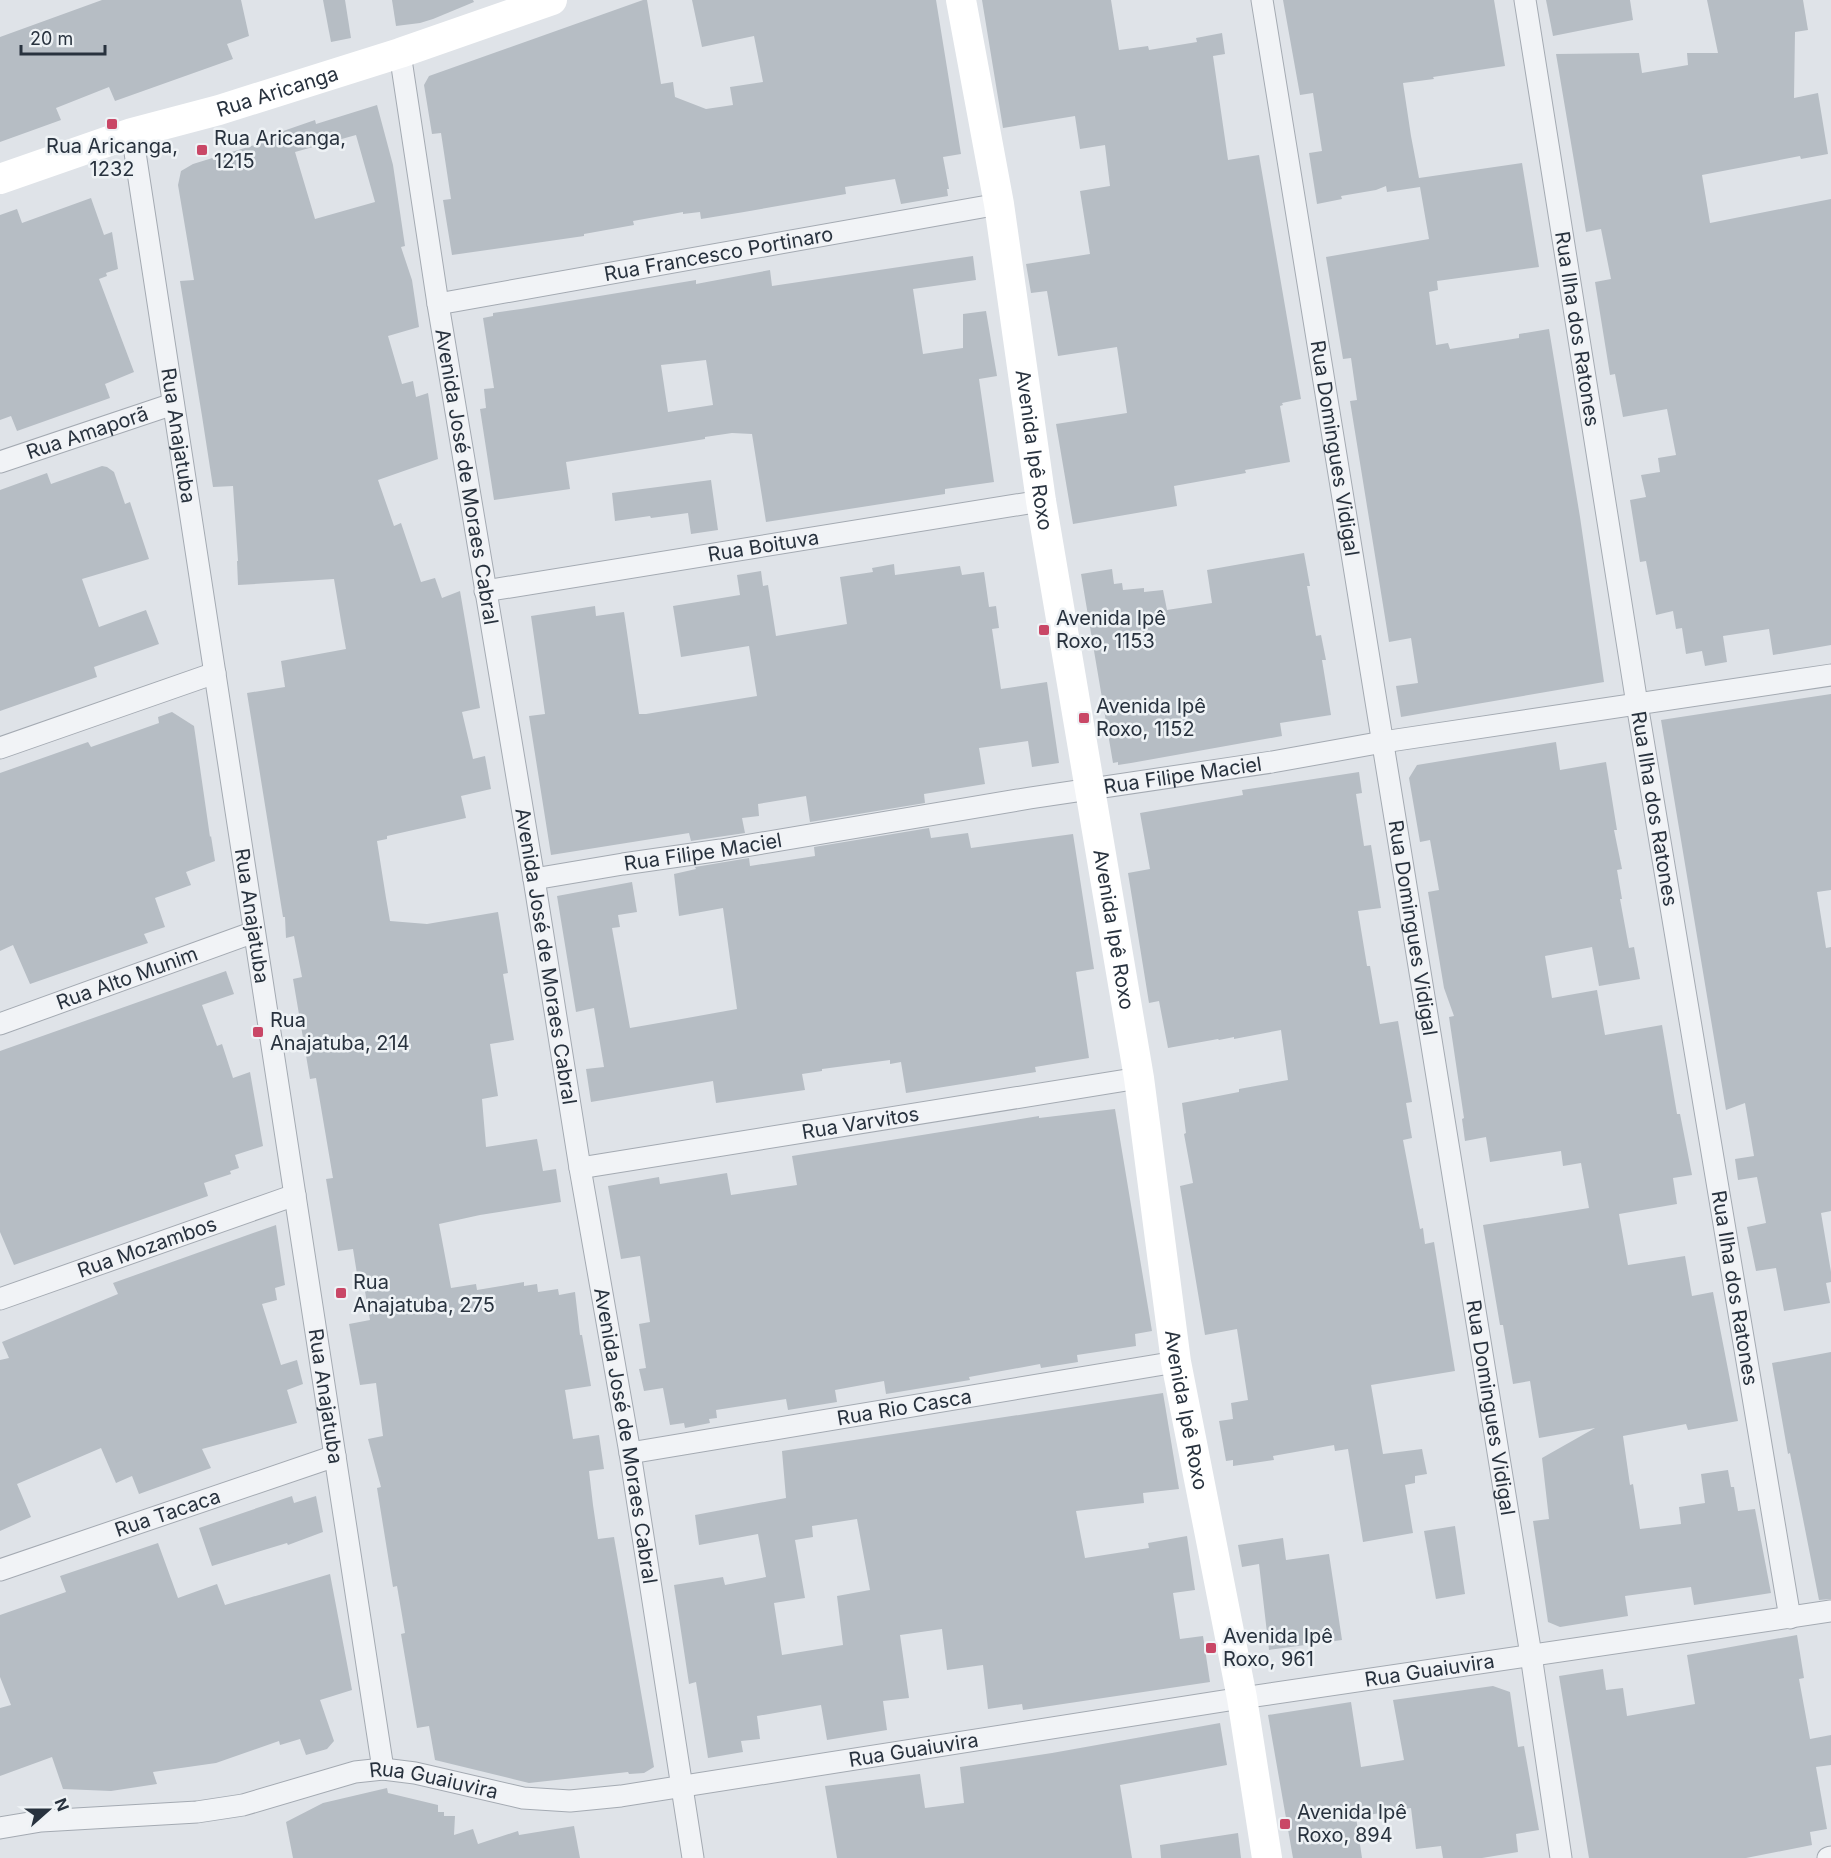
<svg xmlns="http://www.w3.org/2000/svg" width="1831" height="1858" font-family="Inter,sans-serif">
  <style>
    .building { fill: #b6bdc4; fill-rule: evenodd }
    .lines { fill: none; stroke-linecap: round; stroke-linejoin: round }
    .street-casing { stroke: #a4aab2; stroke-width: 23 }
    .street { stroke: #f1f3f6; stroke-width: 21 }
    .secondary { stroke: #fff; stroke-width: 30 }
    .poi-dot { fill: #c94766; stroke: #eef2f5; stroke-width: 2 }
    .labels { text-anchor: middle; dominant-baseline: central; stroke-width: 5; stroke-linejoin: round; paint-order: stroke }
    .street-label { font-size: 20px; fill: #28323e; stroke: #eef2f5 }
    .poi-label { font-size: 20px; fill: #28323e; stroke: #eef2f5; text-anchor: start }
  </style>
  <rect width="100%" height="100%" fill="#dfe3e8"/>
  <g class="building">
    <path d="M102,0H241L249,36L227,44L233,59L115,101L109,87L56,108L61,120L0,142V37Z"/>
    <path d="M323,0H345L351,38L331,42Z"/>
    <path d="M392,0H473L474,2L433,19L420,23L396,26Z"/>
    <path d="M643,0H647L661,84L673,82L675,97L706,109L733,105L730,87L763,82L754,36L702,47L692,0H936L961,154L943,157L949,189H947L948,196L901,204L895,179L845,187L846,194L744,212L701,219L700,212L683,214V212L633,221L634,225L584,234V236L452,255L443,200L451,199L441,133L432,134L424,85L429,76Z"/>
    <path d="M982,0H1111L1119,50L1148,46L1149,50L1197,42L1196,38L1222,33L1225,54L1213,56L1228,160L1259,155L1301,399L1282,403L1283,405L1280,406L1290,462L1245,470L1246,473L1174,486L1177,506L1073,524L1056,424L1127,413L1117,347L1058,356L1047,291L1031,293L1026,264L1090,254L1080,191L1110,186L1105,145L1080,149L1075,116L1003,128Z"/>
    <path d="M1283,0H1494L1505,66L1433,77L1434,79L1403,83L1411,136L1419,178L1522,163L1539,267L1437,281L1438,290L1429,292L1436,345L1448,343L1450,349L1519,338V334L1549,329L1580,517L1604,682L1401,717L1396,686L1418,683L1411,638L1389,642L1350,401L1357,400L1351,358L1343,359L1326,257L1429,239L1420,187L1387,192L1386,186L1376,190L1341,196L1342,199L1317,204L1309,153L1322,151L1313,93L1300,95Z"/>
    <path d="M1546,0H1630L1633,20L1553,36Z"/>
    <path d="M1707,0H1803L1808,30L1795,32L1794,98L1818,93L1828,154L1801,159L1800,156L1702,175L1710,223L1831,199V645L1773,655L1769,629L1723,636L1727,662L1705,666L1702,651L1686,654L1682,628L1676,629L1673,611L1656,615L1646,561L1640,562L1630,500L1646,497L1641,475L1660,472L1658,458L1676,455L1667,409L1623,417L1615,374L1610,375L1595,282L1611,279L1601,229L1586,232L1556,54L1639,53L1642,73L1688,65L1687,53H1718Z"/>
    <path d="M377,105L393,165L405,246L401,247L412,280L419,327L388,336L402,384L413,381L416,397L428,393L438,459L378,480L394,526L401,523L421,582L435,578L442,598L460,591L480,708L462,712L473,759L485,756L491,789L461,796L466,818L387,836V839L377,841L386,898L390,921L427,924L498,912L508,973L503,974L514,1040L490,1044L498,1096L482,1099L486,1147L537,1139L543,1171L556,1169L561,1202L480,1215L439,1224L451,1288L476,1284L477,1290L524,1282V1286L537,1284L538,1292L558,1289L559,1295L575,1292L580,1335H582L591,1386L565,1390L573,1439L599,1435L604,1469L589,1471L593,1505L598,1539L614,1537L654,1767L644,1773L629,1774L628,1772L529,1783L435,1760L429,1726L417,1728L401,1634L405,1633L397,1586L393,1587L377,1488L381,1487L368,1439L383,1436L376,1383L360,1385L349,1324L370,1320L363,1280H358L353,1249L338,1251L326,1179L333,1178L316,1078L310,1079L293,979L302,977L294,936L286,938L285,917H283L247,693L285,687L281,661L346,649L341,621L334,579L238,585L237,561H238L233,486L213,487L202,416L180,281L194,280L178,185L181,171L193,164L264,142L263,138L315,120L316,124ZM356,135L375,202L315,219L295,152Z"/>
    <path d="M91,198L104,235L112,232L118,269L106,273L107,276L99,279L134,372L105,384L110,398L17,431L11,416L0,420V215L17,209L22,223Z"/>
    <path d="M973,256L976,280L913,289L923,354L963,348V314L986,311L997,376L979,379L994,482L945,489V494L766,522L752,434L732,433L705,437V439L566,462L570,489L494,500L480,409L486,408L484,389L494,388L483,318L493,316V313L521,309L696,280V284L770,270L772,286ZM706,360L713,405L668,412L661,365Z"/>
    <path d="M102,466L107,467L114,472L125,504L130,502L149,559L82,579L99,627L146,610L159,644L94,667L97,677L0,711V490L47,473L51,484Z"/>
    <path d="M711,480L718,530L691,534L688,513L651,518L650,516L615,521L612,493Z"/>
    <path d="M1304,553L1310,586H1307L1316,636L1321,635L1326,660H1322L1331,715L1280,723L1282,736L1131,763L1118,765V762L1113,763L1081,574L1112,569L1114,584L1122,583L1123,590L1144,588V592L1163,590L1167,610L1212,603L1207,570Z"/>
    <path d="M894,564L895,575L960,566L962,575L984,572L989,607L996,606L999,628L992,629L1001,689L1047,682L1059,763L1032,767L1028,741L979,748L985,784L924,794L925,803L810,822L806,796L758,804L759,816L742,818L745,833L691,841L689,833L551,855L529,716L545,714L531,616L595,606L596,616L624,612L639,714H646L757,696L749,646L681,657L673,606L740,595L737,575L761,571L763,586L768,585L776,636L847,624L840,577L873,572L872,568Z"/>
    <path d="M1831,694V890L1817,892L1826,948L1831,947V1211L1821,1213L1831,1272V1282L1826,1283L1830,1303L1784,1311L1776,1268L1756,1271L1747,1227L1766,1223L1757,1177L1738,1180L1735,1159L1754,1156L1745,1103L1726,1110L1661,720Z"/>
    <path d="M172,712L194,726L210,837L211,836L215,861L186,872L191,885L155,898L165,927L144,934L148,943L30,984L13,945L0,951V773L88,742L91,747L159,723L158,717Z"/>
    <path d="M1556,742L1560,770L1606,762L1617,830H1614L1622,869L1617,870L1622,899H1620L1629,948L1634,947L1640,979L1599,986L1592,947L1545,956L1552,998L1597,990L1605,1035L1662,1025L1677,1114H1680L1692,1175L1673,1178L1677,1204L1619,1214L1628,1265L1685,1256L1692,1296L1713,1292L1738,1421L1688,1430L1686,1424L1623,1436L1630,1485L1633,1484L1640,1529L1681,1524L1679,1507L1705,1503L1701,1474L1728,1470L1731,1487H1734L1738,1511L1755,1509L1771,1593L1694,1605L1691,1587L1625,1596L1628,1616L1560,1627L1548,1622L1533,1521L1549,1519L1542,1458L1595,1428L1539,1438L1530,1381L1513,1384L1503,1325H1500L1483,1225L1589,1208L1581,1163L1563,1166L1561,1151L1490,1162L1486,1137L1465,1141L1462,1119L1464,1118L1449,1017L1454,1016L1444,988L1428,892L1439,890L1430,840L1420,842L1409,778L1417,765Z"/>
    <path d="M1359,772L1362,793L1356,794L1364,846L1371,845L1381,908L1358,911L1367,966H1370L1380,1024L1398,1021L1412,1102L1406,1103L1412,1138L1403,1140L1420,1229L1423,1228L1425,1244L1434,1242L1455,1371L1371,1385L1383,1454L1422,1449L1427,1474L1415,1476V1483L1405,1485L1413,1533L1363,1542L1348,1449L1335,1451L1334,1445L1273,1456L1274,1460L1233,1466V1460L1226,1461L1219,1421L1233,1419L1231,1403L1248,1400L1237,1329L1205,1335L1180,1186L1193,1183L1184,1134L1186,1133L1182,1103L1239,1092V1089L1288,1080L1281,1030L1234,1039V1037L1219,1040L1218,1039L1168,1048L1159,1001L1149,1003L1128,873L1150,869L1140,813L1243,795L1242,790Z"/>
    <path d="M929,828L931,838L968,833L971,848L1073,834L1094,969L1076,972L1089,1058L1035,1067L1036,1072L906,1093L901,1062L890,1064V1060L822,1069V1071L802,1074L805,1090L716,1103L713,1081L591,1102L586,1069L604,1067L594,1008L576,1012L557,896L632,882L637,912L618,915L620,927L612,928L630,1028L676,1020L737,1009L723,908L679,916L674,874L696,869L695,867L749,858L750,866L815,856L814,847Z"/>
    <path d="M226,971L234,994L202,1005L217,1046L222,1044L233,1078L250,1072L263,1146L235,1155L239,1168L230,1171L231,1174L204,1183L208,1196L14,1265L0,1232V1051Z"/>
    <path d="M1115,1109L1152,1331L1135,1334L1136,1346L1077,1355L1078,1362L1041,1368L1040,1364L969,1377L970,1380L886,1394L884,1381L835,1390L837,1402L788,1410L786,1399L716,1410L717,1418L709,1419L710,1423L685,1428L684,1423L670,1425L663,1388L644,1391L639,1369L646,1368L639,1324L650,1322L640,1256L621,1259L608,1186L659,1177L660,1184L727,1173L731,1195L797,1185L792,1156L1039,1116V1118Z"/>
    <path d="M276,1225L285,1285L275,1288L277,1300L262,1304L281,1365L297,1360L303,1384L287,1390L297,1423L202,1449L211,1468L139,1494L132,1476L116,1483L101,1448L17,1484L31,1517L0,1531V1360L9,1358L2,1342L118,1294L113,1283Z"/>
    <path d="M1831,1352V1599L1819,1600L1790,1453L1788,1454L1772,1363Z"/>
    <path d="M1163,1393L1179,1489L1143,1493L1144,1503L1076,1511L1085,1558L1149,1548L1148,1543L1187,1536L1195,1590L1173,1593L1180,1639L1203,1636L1210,1682L1023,1710L1022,1704L988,1709L983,1665L947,1670L942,1629L900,1635L909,1698L883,1701L887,1730L827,1740L821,1705L757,1716L760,1739L741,1741L743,1752L708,1758L696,1682L689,1684L674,1585L723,1577L725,1585L766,1577L758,1534L699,1545L695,1515L786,1498L782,1451ZM857,1519L870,1590L837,1596L843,1645L782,1655L774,1603L805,1598L795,1540L813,1537L812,1526Z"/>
    <path d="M292,1496L294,1503L316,1496L323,1532L288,1545L287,1543L212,1566L199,1528Z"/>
    <path d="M1455,1526L1465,1594L1436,1599L1424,1531Z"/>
    <path d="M1283,1538L1286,1560L1329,1554L1342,1640L1269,1650L1259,1564L1242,1567L1238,1545Z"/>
    <path d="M158,1543L178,1598L217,1584L225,1605L330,1574L352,1690L320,1700L334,1741L327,1749L306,1755L300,1739L280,1745L279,1741L216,1763L153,1772L157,1784L111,1791L63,1789L52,1757L0,1776V1708L11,1705L0,1677V1615L66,1592L60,1576Z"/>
    <path d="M1797,1635L1804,1678L1799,1679L1810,1739L1831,1735V1765L1816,1767L1827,1829L1810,1832L1812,1845L1746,1858H1589L1559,1676L1603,1669L1606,1690L1623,1688L1627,1716L1695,1704L1687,1655Z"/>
    <path d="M1493,1686L1510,1692L1518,1747L1524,1746L1539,1830L1516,1834L1518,1852L1482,1858H1443L1441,1846L1416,1849L1411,1808L1356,1817L1362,1858H1293L1268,1715L1351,1702L1361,1767L1404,1760L1393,1700Z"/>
    <path d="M1220,1723L1227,1765L1120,1785L1132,1858H837L825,1786L920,1774L925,1808L964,1803L960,1767L1052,1753Z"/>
    <path d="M387,1788L388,1793L438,1805V1812H444V1816H455L454,1835L473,1829L478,1844L518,1831L519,1835L574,1826L580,1858H293L286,1822L323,1803Z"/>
    <path d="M1238,1833L1241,1858H1161L1160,1845Z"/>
  </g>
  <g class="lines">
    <g class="street-casing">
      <g id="street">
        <path id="s1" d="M1262,0L1531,1655L1561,1858"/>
        <path id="s2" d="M1525,0L1637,704L1790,1618"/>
        <path id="s3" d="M400,53L438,304L534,879L580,1168L630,1453L693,1858"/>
        <path id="s4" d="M132,133L383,1769"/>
        <path id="s5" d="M438,304L999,204"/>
        <path id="s6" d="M0,462L173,404"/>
        <path id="s7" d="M485,591L1041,501"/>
        <path d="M0,748L215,673"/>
        <path id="s8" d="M534,879L623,864L721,850L1030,798L1272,762L1383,742L1831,675"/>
        <path id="s9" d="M0,1024L254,932"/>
        <path id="s10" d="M580,1168L1139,1078"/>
        <path id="s11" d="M0,1299L295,1195"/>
        <path id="s12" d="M630,1453L1176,1362"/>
        <path id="s13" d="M0,1570L335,1456"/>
        <path id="s14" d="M0,1828L41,1821L197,1812L243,1805L355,1772L383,1769L415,1773L523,1798L570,1801L621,1796L1242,1698L1831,1611"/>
        <path d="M1828,1858L1831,1857"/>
      </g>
    </g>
    <use href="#street" class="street"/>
    <g class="secondary">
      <path id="s15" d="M961,0L999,204L1041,501L1139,1078L1176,1362L1242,1698L1267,1858"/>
      <path id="s16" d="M0,179L132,133L219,110L400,53L552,0"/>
    </g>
  </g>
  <g class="poi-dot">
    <rect x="106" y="118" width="12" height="12" rx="3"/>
    <rect x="196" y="144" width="12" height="12" rx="3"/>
    <rect x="1038" y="624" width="12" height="12" rx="3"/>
    <rect x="1078" y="712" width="12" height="12" rx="3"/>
    <rect x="252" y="1026" width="12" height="12" rx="3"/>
    <rect x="335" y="1287" width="12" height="12" rx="3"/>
    <rect x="1205" y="1642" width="12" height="12" rx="3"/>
    <rect x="1279" y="1818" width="12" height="12" rx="3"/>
  </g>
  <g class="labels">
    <g class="street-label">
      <text stroke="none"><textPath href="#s16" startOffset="291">Rua Aricanga</textPath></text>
      <text stroke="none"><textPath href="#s5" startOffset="285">Rua Francesco Portinaro</textPath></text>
      <text stroke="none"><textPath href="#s2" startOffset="333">Rua Ilha dos Ratones</textPath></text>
      <text stroke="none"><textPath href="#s6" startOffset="92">Rua Amaporã</textPath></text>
      <text stroke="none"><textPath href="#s4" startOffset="306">Rua Anajatuba</textPath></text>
      <text stroke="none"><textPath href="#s1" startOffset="454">Rua Domingues Vidigal</textPath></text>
      <text stroke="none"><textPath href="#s15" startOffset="456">Avenida Ipê Roxo</textPath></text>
      <text stroke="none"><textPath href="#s3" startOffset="429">Avenida José de Moraes Cabral</textPath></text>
      <text stroke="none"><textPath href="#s7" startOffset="282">Rua Boituva</textPath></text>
      <text stroke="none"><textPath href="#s8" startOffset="657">Rua Filipe Maciel</textPath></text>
      <text stroke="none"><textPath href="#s2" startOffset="819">Rua Ilha dos Ratones</textPath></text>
      <text stroke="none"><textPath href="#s8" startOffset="171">Rua Filipe Maciel</textPath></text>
      <text stroke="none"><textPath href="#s4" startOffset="792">Rua Anajatuba</textPath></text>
      <text stroke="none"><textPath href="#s15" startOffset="942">Avenida Ipê Roxo</textPath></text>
      <text stroke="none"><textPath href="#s1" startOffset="940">Rua Domingues Vidigal</textPath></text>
      <text stroke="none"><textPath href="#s3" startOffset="915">Avenida José de Moraes Cabral</textPath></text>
      <text stroke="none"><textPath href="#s9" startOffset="135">Rua Alto Munim</textPath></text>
      <text stroke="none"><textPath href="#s10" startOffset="284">Rua Varvitos</textPath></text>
      <text stroke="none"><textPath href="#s11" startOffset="156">Rua Mozambos</textPath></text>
      <text stroke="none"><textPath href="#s2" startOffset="1305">Rua Ilha dos Ratones</textPath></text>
      <text stroke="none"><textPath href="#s4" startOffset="1278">Rua Anajatuba</textPath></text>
      <text stroke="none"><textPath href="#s12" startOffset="278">Rua Rio Casca</textPath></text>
      <text stroke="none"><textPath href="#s15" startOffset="1428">Avenida Ipê Roxo</textPath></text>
      <text stroke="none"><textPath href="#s1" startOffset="1426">Rua Domingues Vidigal</textPath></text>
      <text stroke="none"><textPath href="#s3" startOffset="1401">Avenida José de Moraes Cabral</textPath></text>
      <text stroke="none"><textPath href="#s13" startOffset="177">Rua Tacaca</textPath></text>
      <text stroke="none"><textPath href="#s14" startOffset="1449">Rua Guaiuvira</textPath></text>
      <text stroke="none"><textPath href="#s14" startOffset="927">Rua Guaiuvira</textPath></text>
      <text stroke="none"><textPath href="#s14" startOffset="441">Rua Guaiuvira</textPath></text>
    </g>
    <g class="poi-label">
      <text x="214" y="138">Rua Aricanga,<tspan x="214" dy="23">1215</tspan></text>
      <text x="112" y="146" text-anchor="middle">Rua Aricanga,<tspan x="112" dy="23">1232</tspan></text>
      <text x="1056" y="618">Avenida Ipê<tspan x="1056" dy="23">Roxo, 1153</tspan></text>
      <text x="1096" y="706">Avenida Ipê<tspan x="1096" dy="23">Roxo, 1152</tspan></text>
      <text x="270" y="1020">Rua<tspan x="270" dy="23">Anajatuba, 214</tspan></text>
      <text x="353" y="1282">Rua<tspan x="353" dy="23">Anajatuba, 275</tspan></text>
      <text x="1223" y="1636">Avenida Ipê<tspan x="1223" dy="23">Roxo, 961</tspan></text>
      <text x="1297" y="1812">Avenida Ipê<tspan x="1297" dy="23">Roxo, 894</tspan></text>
    </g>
  </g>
  <g transform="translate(48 1810) rotate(69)" stroke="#eef2f5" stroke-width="4.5" paint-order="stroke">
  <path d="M0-4.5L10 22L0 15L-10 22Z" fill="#28323e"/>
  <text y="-9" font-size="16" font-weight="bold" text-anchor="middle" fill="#28323e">N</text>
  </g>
  <path d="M21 45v9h84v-9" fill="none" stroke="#28323e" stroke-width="3"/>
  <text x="30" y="45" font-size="18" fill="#28323e" stroke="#eef2f5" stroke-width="4.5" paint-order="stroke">20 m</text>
</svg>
